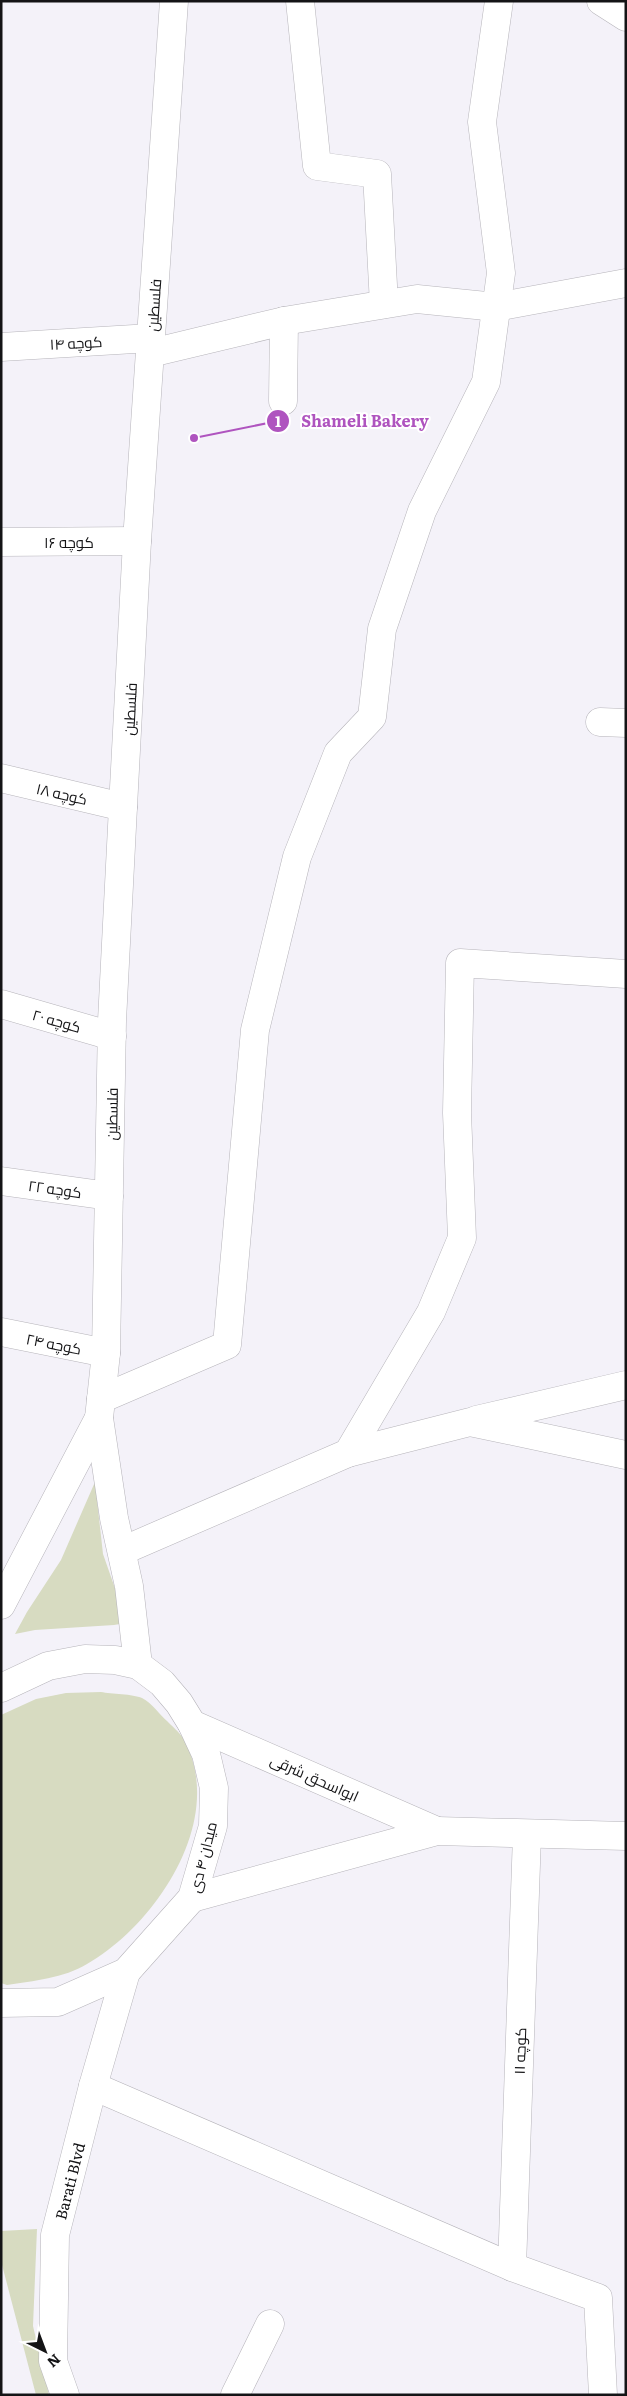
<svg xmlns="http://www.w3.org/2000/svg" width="627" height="2396" font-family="Literata,Cairo,serif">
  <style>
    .green { fill: #d7dbc1 }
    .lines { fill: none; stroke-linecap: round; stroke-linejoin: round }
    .street-casing { stroke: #b6b4ba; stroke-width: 29 }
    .secondary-casing { stroke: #b6b4ba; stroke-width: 29 }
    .street { stroke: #fff; stroke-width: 28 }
    .secondary { stroke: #fff; stroke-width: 28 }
    .labels { text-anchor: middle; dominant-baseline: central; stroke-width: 4; stroke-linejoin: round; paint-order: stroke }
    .street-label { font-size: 15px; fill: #141416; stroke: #fff }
    .leader { fill: none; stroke: #af54bf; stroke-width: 2 }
    .callout-dot { fill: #af54bf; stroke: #fff; stroke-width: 2 }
    .mark-label { font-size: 15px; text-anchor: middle; font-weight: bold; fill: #fff }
    .callout-label { font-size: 16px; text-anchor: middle; font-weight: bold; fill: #af54bf; stroke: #fff; stroke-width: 4; stroke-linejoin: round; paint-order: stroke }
  </style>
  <rect width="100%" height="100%" fill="#f4f2f9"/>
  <g class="green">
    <path d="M95,1482L103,1554L125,1617L120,1624L114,1625L35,1630L15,1634L27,1612L61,1560Z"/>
    <path d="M101,1692C111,1694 133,1694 142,1698C151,1702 160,1715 167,1721C172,1726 179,1732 183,1738C228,1817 157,1924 87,1964C64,1978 33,1981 7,1985L1,1983V1715L36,1699L66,1693Z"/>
    <path d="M37,2229L33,2326L49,2395H36L1,2261V2231Z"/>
  </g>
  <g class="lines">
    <g class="street-casing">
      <g id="street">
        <path d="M300,1L317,166L377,174L384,304"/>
        <path d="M601,1L626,17"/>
        <path d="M1,347L151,338"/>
        <path d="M151,353L284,321L417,299L496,307L626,283"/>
        <path d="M283,401L284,321"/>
        <path d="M1,542L137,541"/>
        <path d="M600,722L626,723"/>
        <path d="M1,778L123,807"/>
        <path d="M1,1004L112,1036"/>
        <path d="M1,1181L109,1196"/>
        <path d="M1,1332L106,1353"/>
        <path d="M101,1399L227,1345L255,1030L297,857L338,753L372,717L382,629L422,511L486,382L501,273L482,122L499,1"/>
        <path d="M476,1420L626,1385"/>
        <path d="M348,1453L431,1312L462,1238L457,1113L460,963L626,974"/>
        <path d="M122,1551L348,1453L470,1422L626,1455"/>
        <path d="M93,2086L512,2267L598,2298L603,2395"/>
        <path d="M512,2267L527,1835"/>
        <path d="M235,2395L270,2324"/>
      </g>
    </g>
    <g class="secondary-casing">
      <g id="secondary">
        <path d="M1,1605L99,1418"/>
        <path d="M138,1665L129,1586L114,1518L99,1418L106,1353L112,1021L123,807L137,541L174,1"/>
        <path d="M1,1688L48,1666L85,1659L115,1660L138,1665L162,1683L179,1703L192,1724L206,1754L214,1788L213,1826L192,1898L126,1972L58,2002L1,2003"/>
        <path d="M192,1724L437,1831"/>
        <path d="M192,1898L437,1831L626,1836"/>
        <path id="s1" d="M65,2395L53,2361L55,2235L93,2086L126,1972"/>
      </g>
    </g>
    <use href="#street" class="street"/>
    <use href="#secondary" class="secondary"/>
  </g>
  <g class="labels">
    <g class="street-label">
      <text transform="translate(153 305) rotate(-86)">فلسطین</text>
      <text transform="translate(76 342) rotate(-3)">کوچه ۱۴</text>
      <text x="69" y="541">کوچه ۱۶</text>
      <text transform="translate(129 709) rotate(-87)">فلسطین</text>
      <text transform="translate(62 793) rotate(13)">کوچه ۱۸</text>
      <text transform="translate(57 1020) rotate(16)">کوچه ۲۰</text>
      <text transform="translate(111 1114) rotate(-89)">فلسطین</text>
      <text transform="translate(55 1188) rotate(8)">کوچه ۲۲</text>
      <text transform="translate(54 1343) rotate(11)">کوچه ۲۴</text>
      <text transform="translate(315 1777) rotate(24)">ابواسحق شرقی</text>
      <text transform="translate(202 1857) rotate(-76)">میدان ۴ دی</text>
      <text transform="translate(519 2051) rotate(-88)">کوچه ۱۱</text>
      <text stroke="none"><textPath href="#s1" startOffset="218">Barati Blvd</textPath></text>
    </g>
  </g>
  <path class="leader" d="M194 438L278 421"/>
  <g class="callout-dot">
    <circle cx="194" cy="438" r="5"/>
    <circle cx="278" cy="421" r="12"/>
  </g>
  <g class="mark-label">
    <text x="278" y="427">1</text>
  </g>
  <g class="callout-label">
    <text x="365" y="427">Shameli Bakery</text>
  </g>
  <rect width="627" height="2396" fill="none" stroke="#141416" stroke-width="5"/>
  <g transform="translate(45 2351) rotate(138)" stroke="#ffffff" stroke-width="4" paint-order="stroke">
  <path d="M0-4L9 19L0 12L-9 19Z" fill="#141416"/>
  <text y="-8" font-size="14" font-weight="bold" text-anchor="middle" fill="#141416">N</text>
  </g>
</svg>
